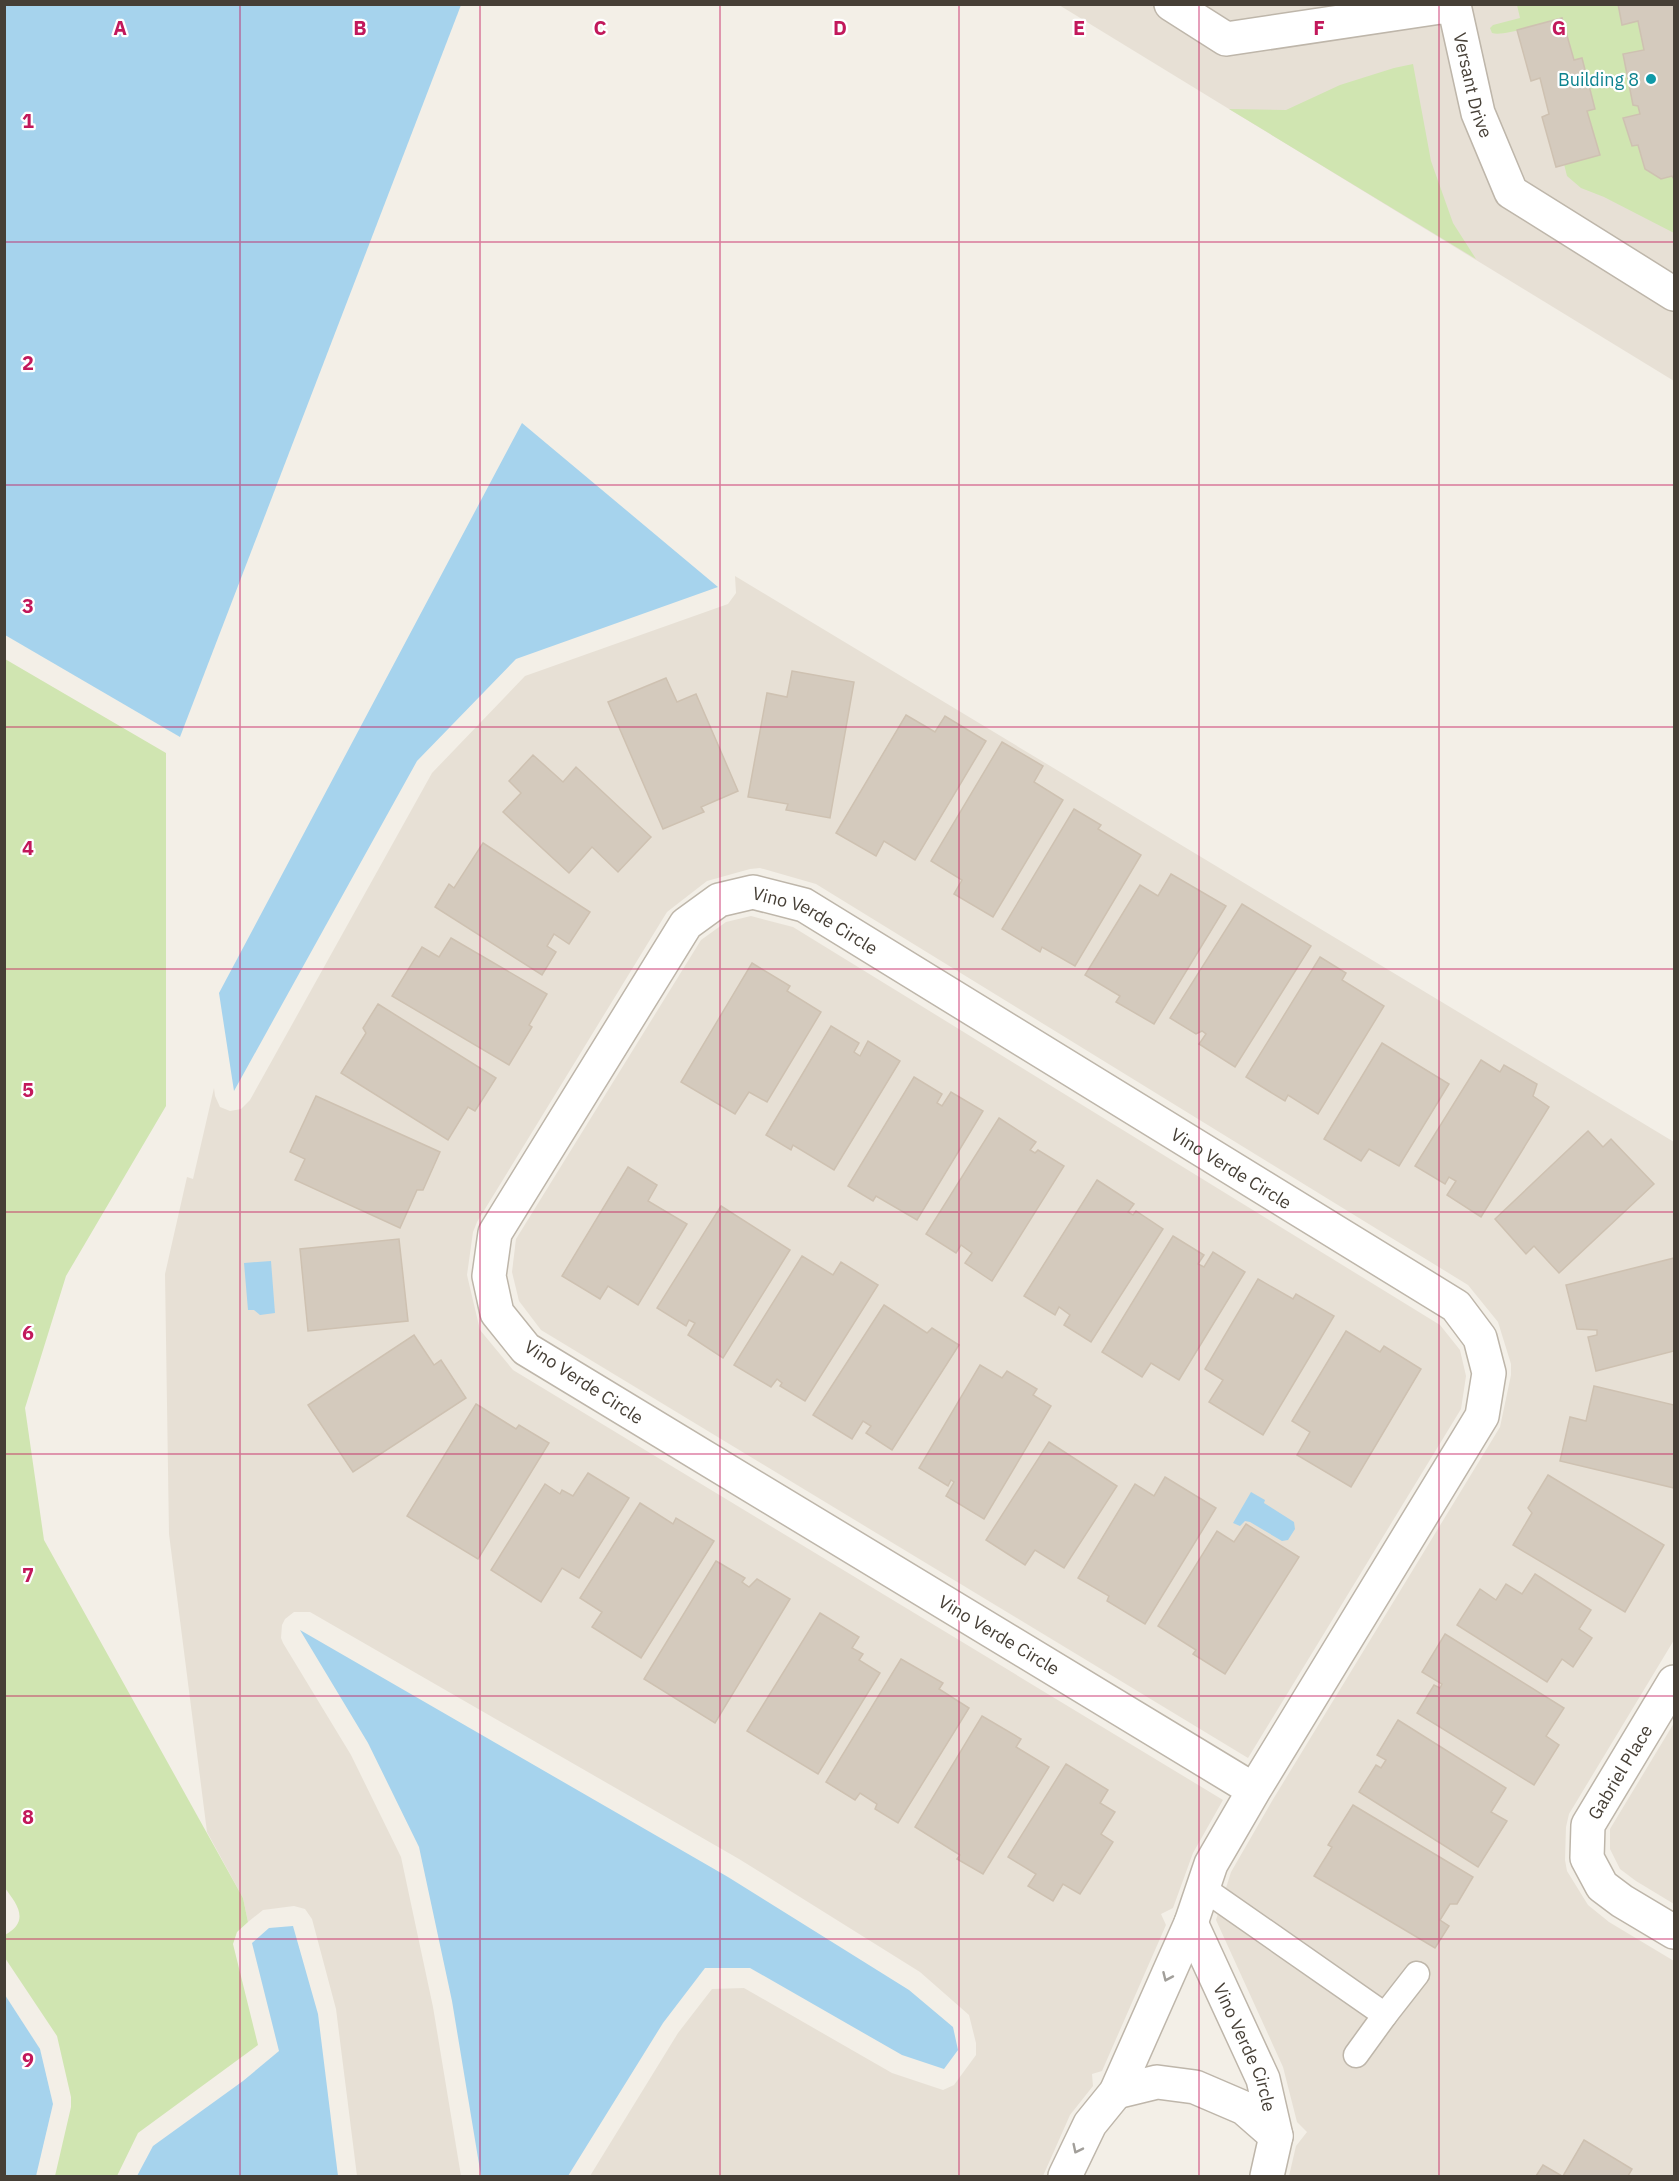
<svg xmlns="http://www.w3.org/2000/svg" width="1679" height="2181" font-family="'IBM Plex Sans',sans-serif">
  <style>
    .residential { fill: #e7e0d5 }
    .green { fill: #d0e5b1 }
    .water { fill: #a6d3ed }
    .building { fill: #d4cabd; stroke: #cec1b1; stroke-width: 1.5 }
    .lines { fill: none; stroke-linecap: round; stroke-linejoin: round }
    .lane-casing { stroke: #beb6aa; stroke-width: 27 }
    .street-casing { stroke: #beb6aa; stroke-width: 36 }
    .lane { stroke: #fff; stroke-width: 24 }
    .street { stroke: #fff; stroke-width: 33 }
    .oneway { stroke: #a29f9a }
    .grid { fill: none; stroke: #c2185b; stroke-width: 1.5; stroke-opacity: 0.55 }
    .culture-dot { fill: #0f9aa8; stroke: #fff; stroke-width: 2 }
    .labels { text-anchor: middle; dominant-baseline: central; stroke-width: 4.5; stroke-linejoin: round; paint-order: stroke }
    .culture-label { font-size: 18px; fill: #0d838f; stroke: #fff; text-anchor: end }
    .street-label { font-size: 18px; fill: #463f36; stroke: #fff }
    .grid-label { font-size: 20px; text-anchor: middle; font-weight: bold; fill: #c2185b; stroke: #fff; stroke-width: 4.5; stroke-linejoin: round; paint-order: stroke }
  </style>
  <rect width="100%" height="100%" fill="#f3efe7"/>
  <g class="residential">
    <path d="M1059,5H1674V381L1229,109Z"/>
    <path d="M735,576L1674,1142V1640L1569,1814L1566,1827L1565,1860L1567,1871L1588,1905L1609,1922L1674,1961V2176H1289L1296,2146L1307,2132L1297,2122L1283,2067L1216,1920L1231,1872L1272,1801L1500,1427L1511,1375V1364L1498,1322L1468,1285L816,884L760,868L750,869L707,881L667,912L477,1222L473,1232L467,1275L480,1330L513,1370L1223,1800L1193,1853L1173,1908L1161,1914L1166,1925L1102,2071L1092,2074L1093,2086L1070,2115L1043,2176H590L678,2033L712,1989L744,1988L892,2073L943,2090L954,2085L976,2055V2043L969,2015L920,1972L739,1859L310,1612H294L285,1619L282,1625L281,1638L283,1643L351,1755L401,1857L433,2007L461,2176H357L336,2009L312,1919L305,1909L294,1906L263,1910L248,1922L243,1898L207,1832L169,1534L165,1274L187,1177L193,1179L214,1088L215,1096L220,1107L230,1111L241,1109L250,1100L432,773L525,676L728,604L736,593Z"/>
    <path d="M751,916L793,927L1440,1325L1460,1350L1466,1376L1461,1409L1248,1758L541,1330L519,1301L512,1272L516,1239L701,940L726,922Z"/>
    <path d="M1674,1723V1904L1636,1881L1620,1869L1610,1849V1829Z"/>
  </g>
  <g class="green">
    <path d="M1517,5H1674V233L1604,197L1581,188L1567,176L1564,164L1600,155L1587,111L1595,108L1582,59L1574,60L1562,18C1548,22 1504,37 1492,33L1490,28L1493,25L1520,18Z"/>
    <path d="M1413,64L1431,161L1453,223L1476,259L1229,109L1286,110L1340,85L1394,68Z"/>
    <path d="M5,659L166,753V1106L66,1276L25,1408L44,1540L243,1898L248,1922L237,1932L233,1944L258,2045L138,2133L117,2176H55L71,2107V2097L57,2036L5,1958V1935C30,1921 18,1905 4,1887Z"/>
  </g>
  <g class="water">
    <path d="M5,4L461,5L180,737L5,635Z"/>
    <path d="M522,423L718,587L516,659L417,761L234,1091L219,993Z"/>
    <path d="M271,1261L275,1313L260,1315L254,1310H248L244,1263Z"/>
    <path d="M1251,1492L1265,1500L1264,1503L1294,1522L1295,1529L1288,1540L1282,1541L1250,1522L1245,1521L1240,1526L1233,1523Z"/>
    <path d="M300,1630L728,1877L909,1990L953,2027L958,2050L944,2069L902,2055L750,1968H705L663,2023L568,2176H481L452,2001L419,1847L368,1743Z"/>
    <path d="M293,1926L318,2014L338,2176H137L153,2146L243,2081L279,2051L252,1943L269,1928Z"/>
    <path d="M5,1995L40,2049L53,2104L36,2176H5Z"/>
  </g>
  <g class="building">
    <path d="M1618,4H1674V179L1672,176L1661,179L1645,169L1638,145L1632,146L1623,118L1640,114L1638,106L1633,105L1623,54L1644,50L1638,21L1622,25Z"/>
    <path d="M1562,18L1574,60L1582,58L1595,109L1587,111L1600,155L1556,167L1542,117L1549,114L1540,78L1531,81L1517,30Z"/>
    <path d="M792,671L854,682L830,818L786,810L788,804L748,797L767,693L787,697Z"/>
    <path d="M666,678L677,702L696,694L738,791L701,807L704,812L663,829L608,702Z"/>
    <path d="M906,715L935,732L945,716L986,741L915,860L884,841L876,856L836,833Z"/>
    <path d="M1002,742L1043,766L1034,782L1063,800L993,917L954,894L962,880L931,861Z"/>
    <path d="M533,755L563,782L576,767L651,837L618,872L592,847L569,873L503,812L521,793L509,781Z"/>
    <path d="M1074,809L1101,825L1098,829L1141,855L1075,966L1042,947L1040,952L1002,929Z"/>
    <path d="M483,843L590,912L569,944L554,934L547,946L556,952L542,975L435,907L449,884L454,888Z"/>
    <path d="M1171,874L1226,906L1154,1024L1116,1002L1120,996L1085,975L1140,885L1158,896Z"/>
    <path d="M1242,904L1311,946L1235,1067L1199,1044L1206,1034L1202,1031L1196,1034L1170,1018Z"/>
    <path d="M451,938L547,994L529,1025L532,1027L509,1065L392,996L422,947L439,957Z"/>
    <path d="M1320,957L1346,973L1342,980L1384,1006L1318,1114L1288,1095L1285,1101L1246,1077Z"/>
    <path d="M752,963L790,986L787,991L821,1012L767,1102L749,1092L735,1114L681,1082Z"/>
    <path d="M378,1004L496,1078L475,1111L468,1107L448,1140L341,1073L366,1033L363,1028Z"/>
    <path d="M831,1026L859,1043L854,1052L860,1056L868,1041L900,1061L834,1170L793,1145L791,1150L766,1135Z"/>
    <path d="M1382,1043L1449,1084L1399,1166L1369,1149L1361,1161L1324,1139Z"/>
    <path d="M1481,1060L1500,1072L1504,1065L1537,1084L1533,1096L1549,1107L1481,1217L1447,1195L1456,1181L1449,1177L1445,1184L1415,1166Z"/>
    <path d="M914,1077L942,1094L937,1103L942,1106L951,1092L983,1111L917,1220L876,1196L873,1201L848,1186Z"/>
    <path d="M316,1096L440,1152L423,1190H417L400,1228L295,1180L305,1159L290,1152Z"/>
    <path d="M999,1118L1036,1142L1030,1150L1035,1153L1038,1150L1064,1166L992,1281L965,1263L972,1253L961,1245L956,1253L926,1234Z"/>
    <path d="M1588,1131L1603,1147L1611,1139L1654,1184L1559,1273L1534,1246L1526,1254L1495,1219Z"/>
    <path d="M628,1167L657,1185L648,1201L687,1224L638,1305L608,1286L600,1299L562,1276Z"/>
    <path d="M1097,1180L1134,1204L1128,1212L1133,1215L1136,1211L1163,1229L1091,1342L1064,1325L1070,1315L1059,1307L1055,1315L1024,1296Z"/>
    <path d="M721,1206L790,1250L723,1358L688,1335L695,1323L689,1320L686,1326L657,1308Z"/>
    <path d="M1173,1236L1204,1255L1198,1264L1204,1267L1213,1252L1245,1272L1179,1380L1151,1363L1142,1377L1102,1352Z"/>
    <path d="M399,1239L408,1321L308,1331L300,1249Z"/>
    <path d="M802,1256L833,1275L841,1262L878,1285L805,1401L780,1386L782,1383L777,1379L771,1387L734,1365Z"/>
    <path d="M1674,1258V1351L1596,1371L1588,1337L1597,1335V1330L1577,1329L1566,1285Z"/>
    <path d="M1258,1279L1293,1299L1296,1294L1334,1316L1263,1435L1209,1402L1223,1380L1205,1369Z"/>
    <path d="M884,1305L927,1333L932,1328L959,1345L892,1450L866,1433L871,1426L863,1421L852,1439L813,1415Z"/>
    <path d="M1346,1331L1380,1352L1384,1346L1421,1369L1351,1487L1297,1455L1310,1432L1292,1421Z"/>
    <path d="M414,1335L434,1365L441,1360L466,1398L353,1472L308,1405Z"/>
    <path d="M980,1365L1002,1378L1007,1371L1037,1389L1033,1395L1051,1406L984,1519L946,1496L954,1482L951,1480L948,1486L919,1468Z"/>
    <path d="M1594,1386L1674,1405V1488L1560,1461L1570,1417L1586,1421Z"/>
    <path d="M476,1404L516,1429L519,1425L549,1443L478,1559L407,1516Z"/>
    <path d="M1049,1442L1117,1486L1064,1568L1035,1550L1025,1565L986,1540Z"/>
    <path d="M588,1473L629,1498L579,1578L562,1568L541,1602L491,1570L545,1484L560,1494L562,1490L573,1496Z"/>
    <path d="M1548,1475L1664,1545L1625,1612L1513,1545L1532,1513L1528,1508Z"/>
    <path d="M1165,1477L1216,1508L1145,1624L1107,1601L1109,1596L1078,1578L1135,1484L1154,1496Z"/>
    <path d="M640,1503L673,1524L676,1518L714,1541L641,1658L592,1627L602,1612L580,1598Z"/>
    <path d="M1246,1524L1299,1557L1225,1674L1193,1654L1196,1650L1158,1626L1217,1531L1234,1542Z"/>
    <path d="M716,1561L745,1578L742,1582L749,1587L757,1579L790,1599L715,1723L644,1679Z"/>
    <path d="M1535,1574L1591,1610L1579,1629L1592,1638L1573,1667L1562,1659L1547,1682L1457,1625L1480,1589L1496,1600L1506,1584L1522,1594Z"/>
    <path d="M820,1613L859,1637L852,1648L863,1654L859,1660L880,1673L818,1774L747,1731Z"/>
    <path d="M1445,1634L1564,1708L1546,1736L1559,1745L1534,1785L1417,1713L1434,1685L1440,1688L1442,1684L1422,1672Z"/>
    <path d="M901,1659L943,1683L939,1689L969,1708L898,1823L875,1809L877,1804L860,1793L855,1800L826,1782Z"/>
    <path d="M982,1716L1021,1739L1016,1747L1049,1767L983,1874L957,1859L960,1855L915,1827Z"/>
    <path d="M1398,1720L1506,1788L1491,1812L1507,1821L1478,1867L1359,1792L1376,1765L1381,1768L1386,1760L1377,1755Z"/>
    <path d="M1066,1764L1108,1790L1100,1803L1115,1812L1101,1834L1113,1842L1080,1894L1063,1884L1053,1901L1028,1886L1036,1874L1008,1857Z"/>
    <path d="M1353,1805L1473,1877L1457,1904H1450L1440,1920L1449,1926L1435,1948L1314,1876L1332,1847L1328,1845Z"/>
    <path d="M1584,2140L1632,2169L1628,2176H1563Z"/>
    <path d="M1543,2165L1562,2176H1536Z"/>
  </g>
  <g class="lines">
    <g class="lane-casing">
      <g id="lane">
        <path d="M1203,1888L1385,2015L1417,1974"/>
        <path d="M1356,2055L1385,2015"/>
      </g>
    </g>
    <g class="street-casing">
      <g id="street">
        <path id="s1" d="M1171,4L1226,39L1454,5L1478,113L1511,192L1674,294"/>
        <path d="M1674,1682L1588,1825L1587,1858L1602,1886L1622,1901L1674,1932"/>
        <path id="s2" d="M1191,1923L1263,2079L1276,2136L1267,2176"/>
        <path d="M1116,2092L1157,2082L1195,2087L1244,2108L1276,2136"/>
        <path id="s3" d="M1065,2176L1090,2124L1116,2092L1191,1923L1211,1864L1254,1790L526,1349L497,1313L489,1276L495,1233L686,924L719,900L753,892L804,905L1456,1306L1480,1338L1489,1373L1482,1416L1254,1790"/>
      </g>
    </g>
    <use href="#lane" class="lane"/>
    <use href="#street" class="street"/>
  </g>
  <defs><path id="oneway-chevron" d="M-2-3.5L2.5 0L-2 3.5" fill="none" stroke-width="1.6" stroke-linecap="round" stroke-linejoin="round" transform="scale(1.5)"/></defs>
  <g class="oneway">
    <use href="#oneway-chevron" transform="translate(1167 1977) rotate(114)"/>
    <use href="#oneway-chevron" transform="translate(1077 2149) rotate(116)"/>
  </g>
  <path class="grid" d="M240,4V2176M480,4V2176M720,4V2176M959,4V2176M1199,4V2176M1439,4V2176M4,242H1674M4,485H1674M4,727H1674M4,969H1674M4,1212H1674M4,1454H1674M4,1696H1674M4,1939H1674"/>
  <circle class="culture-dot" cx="1651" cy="79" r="6"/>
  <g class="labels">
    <g class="culture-label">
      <text x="1639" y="79">Building 8</text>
    </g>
    <g class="street-label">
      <text stroke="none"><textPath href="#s1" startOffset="378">Versant Drive</textPath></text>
      <text stroke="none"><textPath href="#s3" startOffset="1918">Vino Verde Circle</textPath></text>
      <text stroke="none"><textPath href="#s3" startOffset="2404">Vino Verde Circle</textPath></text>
      <text transform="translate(584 1382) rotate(33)">Vino Verde Circle</text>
      <text transform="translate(999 1635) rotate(31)">Vino Verde Circle</text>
      <text transform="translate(1620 1772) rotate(-59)">Gabriel Place</text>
      <text stroke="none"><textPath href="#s2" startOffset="136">Vino Verde Circle</textPath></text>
    </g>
  </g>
  <g class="grid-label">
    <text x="120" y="35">A</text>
    <text x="360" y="35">B</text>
    <text x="600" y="35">C</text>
    <text x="840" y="35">D</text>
    <text x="1079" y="35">E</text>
    <text x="1319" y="35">F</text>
    <text x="1559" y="35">G</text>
    <text x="28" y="128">1</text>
    <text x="28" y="370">2</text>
    <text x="28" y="613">3</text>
    <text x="28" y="855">4</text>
    <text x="28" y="1097">5</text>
    <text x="28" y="1340">6</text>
    <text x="28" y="1582">7</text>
    <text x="28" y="1824">8</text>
    <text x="28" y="2067">9</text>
  </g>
  <rect width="1679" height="2181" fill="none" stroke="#463f36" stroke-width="12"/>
</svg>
